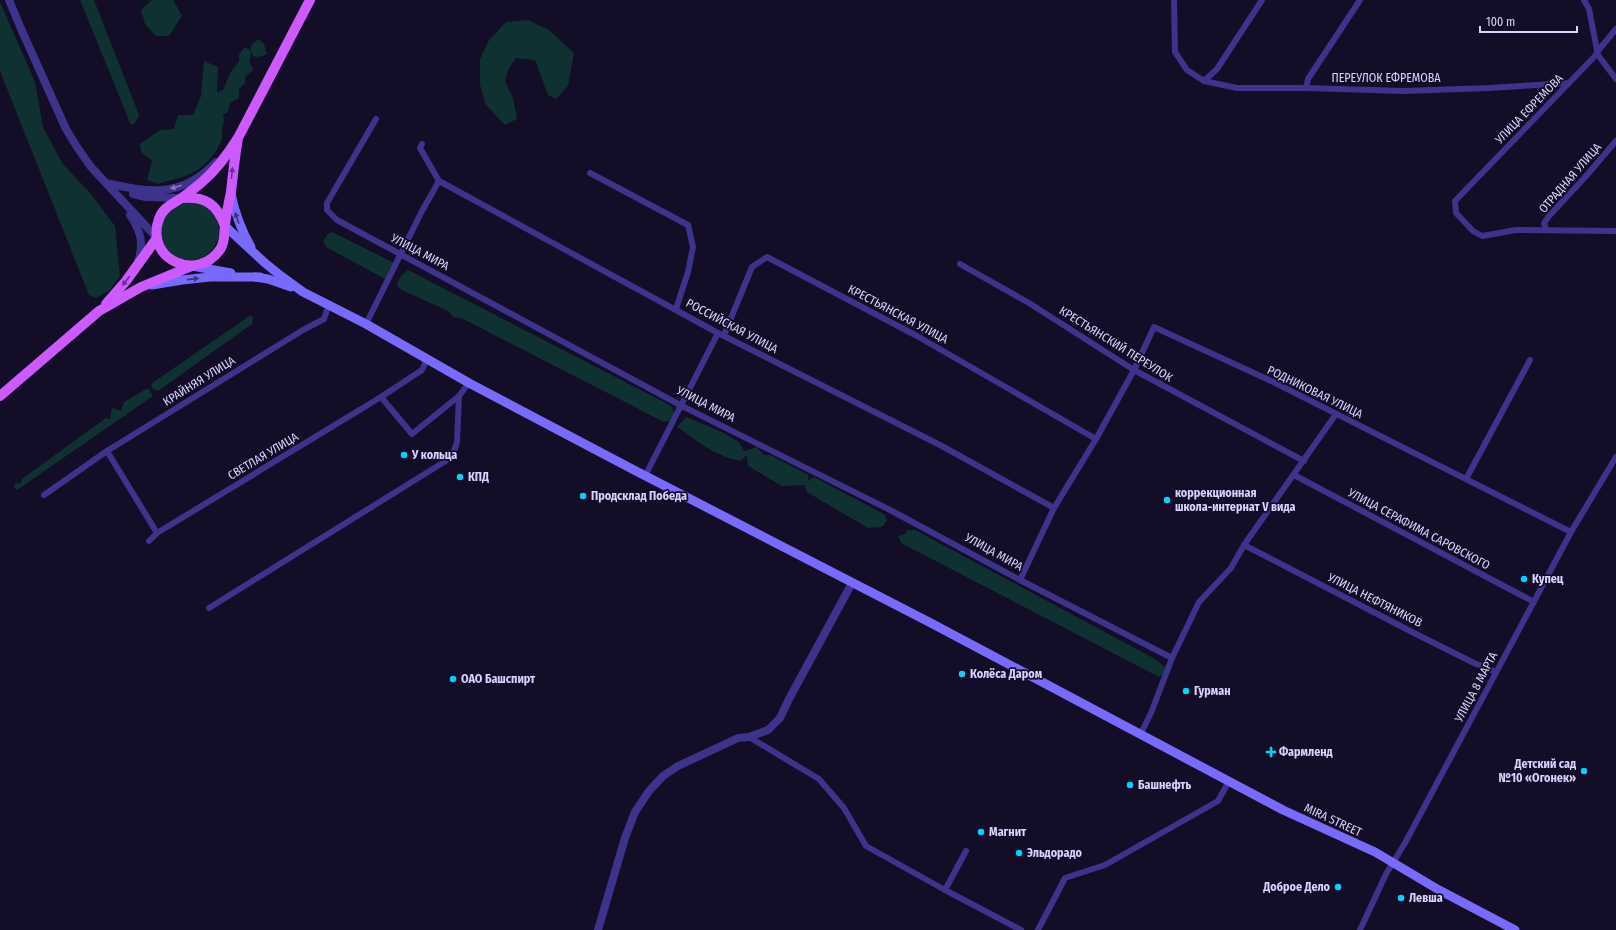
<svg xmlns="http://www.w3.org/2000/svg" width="1616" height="930" font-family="'Fira Sans Condensed',sans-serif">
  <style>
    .green { fill: #0f3132 }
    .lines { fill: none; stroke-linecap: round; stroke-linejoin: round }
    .minor { stroke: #3d338b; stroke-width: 6 }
    .tertiary { stroke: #3d338b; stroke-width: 8 }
    .secondary { stroke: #786aff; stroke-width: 9 }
    .primary { stroke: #cd5aff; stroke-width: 10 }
    .oneway { fill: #673088 }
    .oneway2 { fill: #847bbf }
    .oneway3 { fill: #3b327d }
    .poi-dot { fill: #00d3fe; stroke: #130d27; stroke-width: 1.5 }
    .labels { text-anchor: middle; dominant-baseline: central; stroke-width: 3.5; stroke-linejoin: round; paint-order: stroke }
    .street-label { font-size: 12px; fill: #dbd3ff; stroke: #130d27 }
    .poi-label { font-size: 12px; font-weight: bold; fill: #dbd3ff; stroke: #130d27; text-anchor: start }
  </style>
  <rect width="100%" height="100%" fill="#130d27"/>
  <g class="green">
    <path d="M80,0H94L139,115L135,123L131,125Z"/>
    <path d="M152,0H173L182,16L169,36H156L145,24L141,10Z"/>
    <path d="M0,2L35,82L43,127L62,163L90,193L115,226L120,276L110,290L96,298L89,295L0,71Z"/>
    <path d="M528,20L549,30L574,53L568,86L556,99L548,95L535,60L516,58L508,70L505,81L513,98L517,119L505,125L486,105L480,85V59L489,40L506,22Z"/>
    <path d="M258,39L264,44L267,54L259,57L253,56L250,49L252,44Z"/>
    <path d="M245,47L250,50L251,56L249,62L254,69L245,77V83L239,89V98L230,103L228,112L223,115C225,123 223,123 222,130C222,133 223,136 222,139C216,156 200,172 182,177C174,180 166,181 158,184L147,180L152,161L141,152L140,144L160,130L174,129L178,115H193L201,96L204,61L218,67L217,92L223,90L230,73L239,61V54Z"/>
    <circle cx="190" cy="231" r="29"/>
    <path d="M332,232L394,263L390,278L385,279L326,247L323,241L328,234Z"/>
    <path d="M408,270L664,402L672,407L674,414L670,421L664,422L463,319L453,317L448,311L402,290L397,286C399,278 401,274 408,270Z"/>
    <path d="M251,315L253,318L252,324L158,391L153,389L151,385L155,381Z"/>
    <path d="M148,388L153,396L17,490L14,487L15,483L20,484L22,479L106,418L110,419L112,408L121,411L124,402Z"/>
    <path d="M686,417L722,432L739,442L744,451L757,447L764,455H770L809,475L808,480L814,477L884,514L887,521L882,527L868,528L807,492L804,485L782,486L748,466L747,455L740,461C715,456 697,441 677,427Z"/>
    <path d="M907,530H915L1155,659L1165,667L1164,674L1159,677L901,543L898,536L905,534Z"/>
  </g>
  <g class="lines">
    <g class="minor">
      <path d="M1174,0L1175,52L1187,70L1204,81L1237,88H1306L1404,91L1489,88L1569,83"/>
      <path d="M1584,0L1589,9L1598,55L1616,79"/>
      <path d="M1616,29L1597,52L1595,56L1455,201L1456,213L1473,231L1482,236L1516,230L1616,231"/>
      <path d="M1204,81L1217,69L1262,0"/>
      <path d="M1306,88L1308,79L1360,0"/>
      <path d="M376,119L327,203V210L337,220L682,406L892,511L1020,580L1172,658"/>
      <path d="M422,144L420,148L439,181L718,333L940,445L1054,508"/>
      <path d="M590,173L688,225L693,247L688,272L676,309"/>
      <path d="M1546,230L1544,223L1549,216L1587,175L1616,141"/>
      <path d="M960,264L1029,303L1134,370L1304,461"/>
      <path d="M366,324L422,211L439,181"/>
      <path d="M724,335L752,267L767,257L917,336L1096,439"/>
      <path d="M427,359L422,370L381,397L412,434L459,396"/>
      <path d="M107,451L157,533"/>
      <path d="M1294,475L1534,602"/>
      <path d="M645,476L718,333"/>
      <path d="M1466,479L1530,360"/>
      <path d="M44,495L107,451L303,330L324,319L329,304"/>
      <path d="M149,541L157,533L381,397"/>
      <path d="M1244,545L1414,633L1474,663L1496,672"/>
      <path d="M1020,580L1054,508L1096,439L1134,370L1154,327L1269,380L1571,532"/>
      <path d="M209,608L452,457L457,442L459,396L469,383"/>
      <path d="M1140,735L1151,713L1172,658L1199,602L1231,568L1244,545L1336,414"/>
      <path d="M749,737L819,779L844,808L866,846L945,890"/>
      <path d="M966,851L945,890L1021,930"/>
      <path d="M1038,930L1065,878L1105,865L1218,801L1229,781"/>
      <path d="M1360,930L1386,874L1405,843L1571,532L1616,457"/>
    </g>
    <g class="tertiary">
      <path d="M9,0L22,31L66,129L77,147L91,167L157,238"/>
      <path d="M106,183C150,193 182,198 216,162"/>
      <path d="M133,194L146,197L182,198"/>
      <path d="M130,215C141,231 144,244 138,262"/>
      <path d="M598,930L625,838L635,812L649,791L663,776L678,766L738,738L749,737L768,730L780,718L789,699L852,583"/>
    </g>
    <g class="secondary">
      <path d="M231,194C235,213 241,230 251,247"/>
      <path d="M225,226L265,263L281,276L303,292L366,324L469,383L634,470L929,622L1283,810L1375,852L1439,890L1515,930"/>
      <path d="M192,266L231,273"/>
      <path d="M255,277L268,279L291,287"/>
      <path d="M152,285L182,280L210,277H260"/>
    </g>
    <g class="primary">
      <path d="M238,138C235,156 233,173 231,192C229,203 226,214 225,225C224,233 225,241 221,248C198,284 144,259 159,219C163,207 173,204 183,197C189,193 196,187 202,182C217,169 228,154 238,138L310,0"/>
      <path d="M182,198C205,196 217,204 225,226"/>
      <path d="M106,304L126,281L157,238"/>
      <path d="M0,396L99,311L141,287L192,266"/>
    </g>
  </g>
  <defs><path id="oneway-solid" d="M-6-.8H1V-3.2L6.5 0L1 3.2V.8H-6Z"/></defs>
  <g class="oneway">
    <use href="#oneway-solid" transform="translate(232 173) rotate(-85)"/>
    <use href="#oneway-solid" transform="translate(126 281) rotate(129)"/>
  </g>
  <use class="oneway2" href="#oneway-solid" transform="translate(176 187) rotate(164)"/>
  <g class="oneway3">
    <use href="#oneway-solid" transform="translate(237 218) rotate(-109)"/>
    <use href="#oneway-solid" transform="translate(193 279) rotate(-6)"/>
  </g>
  <g class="poi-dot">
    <circle cx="404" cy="455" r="4"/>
    <circle cx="460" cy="477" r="4"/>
    <circle cx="583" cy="496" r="4"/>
    <circle cx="1167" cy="500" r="4"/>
    <circle cx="1524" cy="579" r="4"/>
    <circle cx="962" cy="674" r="4"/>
    <circle cx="453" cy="679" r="4"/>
    <circle cx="1186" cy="691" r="4"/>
    <path d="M1269 746h4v4h4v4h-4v4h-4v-4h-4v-4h4z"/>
    <circle cx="1584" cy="771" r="4"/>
    <circle cx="1130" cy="785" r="4"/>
    <circle cx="981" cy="832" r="4"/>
    <circle cx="1019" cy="853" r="4"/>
    <circle cx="1338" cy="887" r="4"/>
    <circle cx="1401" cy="898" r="4"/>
  </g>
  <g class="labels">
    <g class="street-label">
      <text x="1386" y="78">ПЕРЕУЛОК ЕФРЕМОВА</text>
      <text transform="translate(1529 109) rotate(-46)">УЛИЦА ЕФРЕМОВА</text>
      <text transform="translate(1570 178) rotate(-49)">ОТРАДНАЯ УЛИЦА</text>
      <text transform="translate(420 252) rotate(28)">УЛИЦА МИРА</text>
      <text transform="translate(898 314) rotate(28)">КРЕСТЬЯНСКАЯ УЛИЦА</text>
      <text transform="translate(732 326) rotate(28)">РОССИЙСКАЯ УЛИЦА</text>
      <text transform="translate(1116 344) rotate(32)">КРЕСТЬЯНСКИЙ ПЕРЕУЛОК</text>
      <text transform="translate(199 381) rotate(-32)">КРАЙНЯЯ УЛИЦА</text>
      <text transform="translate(1315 392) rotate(26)">РОДНИКОВАЯ УЛИЦА</text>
      <text transform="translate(706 404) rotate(27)">УЛИЦА МИРА</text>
      <text transform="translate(263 456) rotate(-31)">СВЕТЛАЯ УЛИЦА</text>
      <text transform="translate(1419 529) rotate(28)">УЛИЦА СЕРАФИМА САРОВСКОГО</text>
      <text transform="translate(994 552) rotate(29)">УЛИЦА МИРА</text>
      <text transform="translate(1375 600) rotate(27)">УЛИЦА НЕФТЯНИКОВ</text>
      <text transform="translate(1476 687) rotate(-62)">УЛИЦА 8 МАРТА</text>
      <text transform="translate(1333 820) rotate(25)">MIRA STREET</text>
    </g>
    <g class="poi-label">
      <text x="412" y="455">У кольца</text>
      <text x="468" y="477">КПД</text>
      <text x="1175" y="493">коррекционная<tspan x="1175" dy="14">школа-интернат V вида</tspan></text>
      <text x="591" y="496">Продсклад Победа</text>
      <text x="1532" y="579">Купец</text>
      <text x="970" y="674">Колёса Даром</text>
      <text x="461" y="679">ОАО Башспирт</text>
      <text x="1194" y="691">Гурман</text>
      <text x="1279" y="752">Фармленд</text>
      <text x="1576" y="764" text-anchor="end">Детский сад<tspan x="1576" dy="14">№10 «Огонек»</tspan></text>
      <text x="1138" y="785">Башнефть</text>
      <text x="989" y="832">Магнит</text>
      <text x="1027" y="853">Эльдорадо</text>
      <text x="1330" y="887" text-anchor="end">Доброе Дело</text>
      <text x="1409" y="898">Левша</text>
    </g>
  </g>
  <path d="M1480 26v6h97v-6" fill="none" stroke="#dbd3ff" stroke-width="2"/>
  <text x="1486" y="26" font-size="12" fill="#dbd3ff" stroke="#130d27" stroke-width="3" paint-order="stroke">100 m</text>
</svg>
